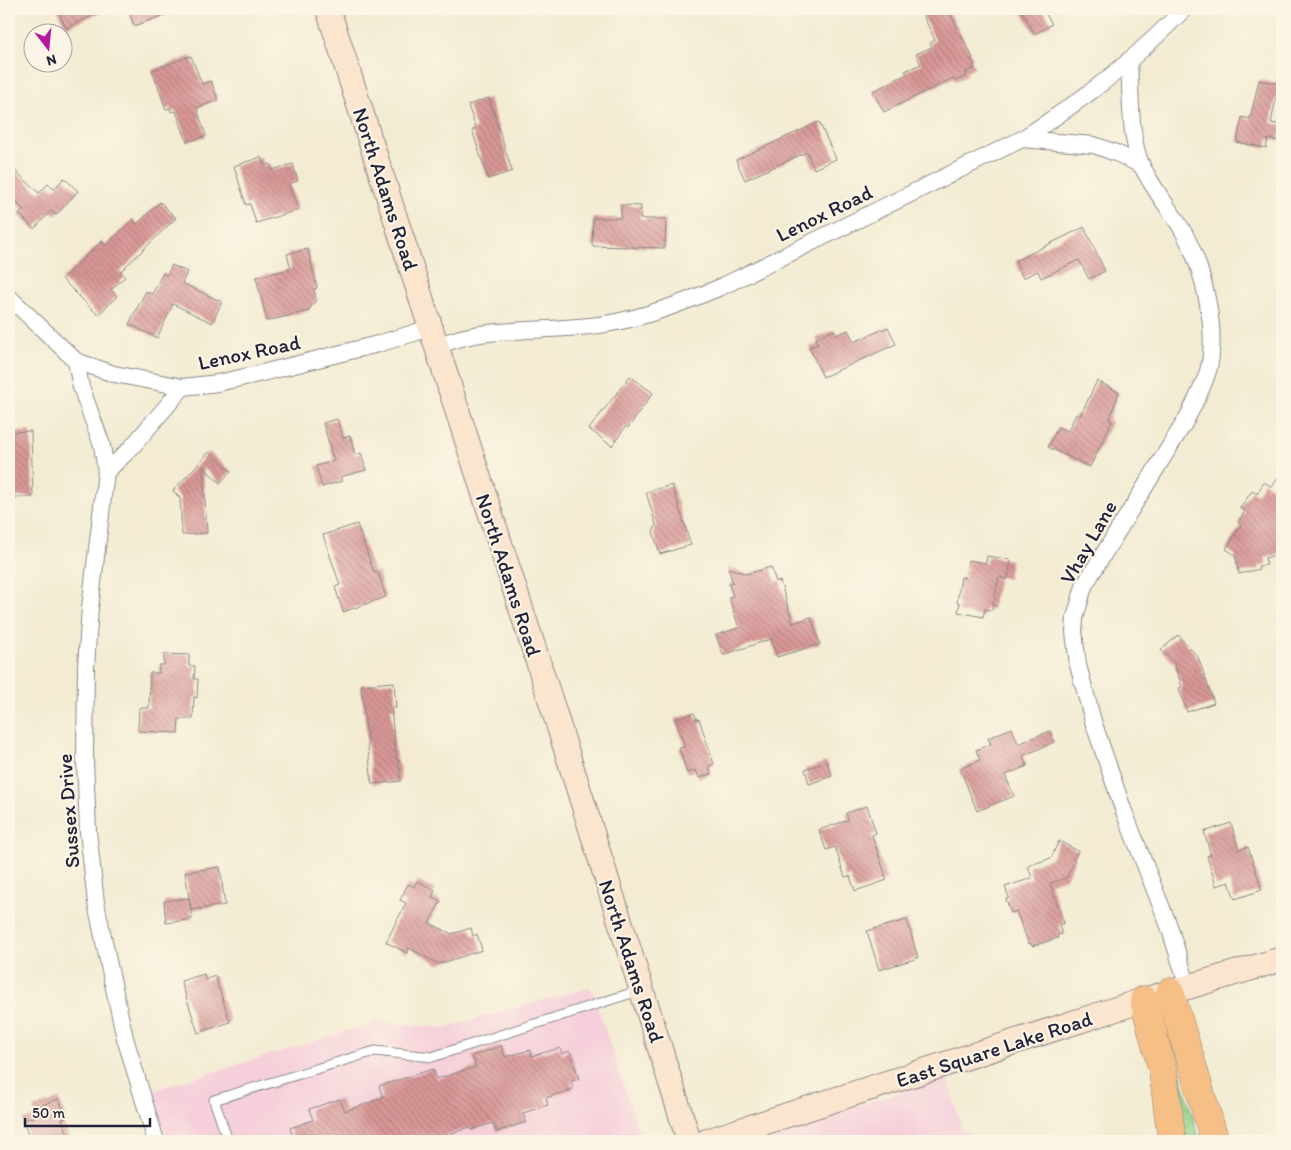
<svg xmlns="http://www.w3.org/2000/svg" width="1291" height="1150" font-family="Itim,sans-serif">
  <style>
    .built { fill: #f5cfda }
    .grass { fill: url(#grass-dots); stroke: #5c7a62 }
    .building { fill: url(#building-back-hatch) }
    .lines { fill: none; stroke-linecap: round; stroke-linejoin: round }
    .lane-casing { stroke: #8a8787; stroke-width: 11 }
    .street-casing { stroke: #8a8787; stroke-width: 18 }
    .secondary-casing { stroke: #8a8787; stroke-width: 26 }
    .highway-casing { stroke: #8a8787; stroke-width: 29 }
    .lane { stroke: #fff; stroke-width: 9 }
    .street { stroke: #fff; stroke-width: 16 }
    .secondary { stroke: #fbe5cf; stroke-width: 24 }
    .highway { stroke: #f5bf86; stroke-width: 28 }
    .labels { text-anchor: middle; dominant-baseline: central; stroke-width: 4.5; stroke-linejoin: round; paint-order: stroke }
    .street-label { font-size: 21px; fill: #22223b; stroke: #fcf5e5 }
  </style>
  <defs>
    <pattern id="grass-dots" width="8" height="8" patternUnits="userSpaceOnUse" patternTransform="scale(1.25)"><rect width="8" height="8" fill="#96d388"/><path d="M2 2h.1M6 6h.1" fill="none" stroke="#81b576" stroke-width="1.8" stroke-linecap="round"/></pattern>
    <pattern id="building-back-hatch" width="6" height="6" patternUnits="userSpaceOnUse" patternTransform="scale(1.25)"><rect width="6" height="6" fill="#d99897"/><path d="M-1 5l2 2M0 0l6 6M5-1l2 2" fill="none" stroke="#b07c7c"/></pattern>
  </defs>
  <rect width="100%" height="100%" fill="#fcf5e5"/>
  <filter id="ink" filterUnits="userSpaceOnUse"><feTurbulence type="fractalNoise" baseFrequency=".02" numOctaves="2"/><feDisplacementMap in="SourceGraphic" scale="10" xChannelSelector="R" yChannelSelector="G"/><feConvolveMatrix kernelMatrix="1 2 1 2 8 2 1 2 1" color-interpolation-filters="sRGB"/></filter>
  <filter id="wash" filterUnits="userSpaceOnUse"><feTurbulence type="fractalNoise" baseFrequency=".0096" numOctaves="4" result="noise"/><feDisplacementMap in="SourceGraphic" scale="20" xChannelSelector="R" yChannelSelector="G"/><feGaussianBlur stdDeviation="1.12" result="paint"/><feColorMatrix in="noise" values="0 0 0 0 0 0 0 0 0 0 0 0 0 0 0 0 0 1.4 0 .05"/><feComposite in="paint" operator="in"/></filter>
  <g filter="url(#wash)">
    <rect width="100%" height="100%" fill="#f3ecd3"/>
    <g class="built">
      <path d="M591,987L640,1136L625,1141H168L152,1091L376,1022L444,1028Z"/>
      <path d="M948,1077L962,1130L983,1141H758L774,1133Z"/>
    </g>
    <path class="grass" d="M1175,1056L1200,1141H1183L1178,1105Z"/>
    <g id="blocks">
      <g class="building">
        <path d="M57,9H108L66,28Z"/>
        <path d="M128,9H176V11L134,26Z"/>
        <path d="M920,9H948L973,58L971,59L975,68L966,72L967,76L955,81L953,78L884,112L873,91L907,74L905,71L921,64L916,54L932,47L930,43L935,40Z"/>
        <path d="M1020,9H1043L1052,24L1035,34Z"/>
        <path d="M191,56L202,84L211,81L218,100L197,108L206,136L187,142L176,111L171,112L170,108L166,109L152,70Z"/>
        <path d="M1259,80L1279,84L1271,123L1282,125L1279,141L1268,139L1266,148L1237,142L1242,117L1250,119Z"/>
        <path d="M489,98L512,171L488,179L472,130L476,129L468,105Z"/>
        <path d="M819,122L836,159L814,169L807,152L745,180L736,160Z"/>
        <path d="M261,157L264,166L270,164L272,170L293,164L298,181L289,184L298,210L256,223L250,204L246,205L234,166Z"/>
        <path d="M9,165L39,193L48,184L54,189L64,178L78,191L56,215L51,211L34,229L19,214L24,210L9,196Z"/>
        <path d="M160,202L176,218L120,272L125,277L111,290L117,296L98,315L62,279L102,241L106,245L133,219L137,224Z"/>
        <path d="M621,205L641,206L640,219H666L665,248L592,246L593,218H621Z"/>
        <path d="M1084,227L1105,271L1089,279L1079,260L1041,278L1038,271L1023,278L1015,261Z"/>
        <path d="M308,249L317,288L314,289L316,300L308,311L267,321L256,277L291,269L287,254Z"/>
        <path d="M172,265L187,272L182,283L222,302L212,323L173,304L157,338L129,324L146,291L152,294L163,273L167,275Z"/>
        <path d="M888,327L896,344L823,377L809,347L818,344L816,338L834,330L836,335L848,330L854,342Z"/>
        <path d="M630,376L653,393L628,428L626,426L612,446L589,429Z"/>
        <path d="M1097,381L1119,392L1109,420L1112,421L1090,467L1048,447L1058,427L1068,431L1076,414L1080,416Z"/>
        <path d="M337,419L343,438L350,436L355,455L361,453L366,470L340,477L342,481L322,487L316,466L334,461L323,423Z"/>
        <path d="M31,431L33,497H9V432Z"/>
        <path d="M209,452L231,471L220,483L203,467L207,533L182,535L180,498L173,491Z"/>
        <path d="M1282,472V543L1279,548L1280,554L1265,558L1267,565L1258,566L1259,569L1239,574L1235,555L1226,549L1241,525L1238,523L1245,511L1240,508L1252,491L1257,494L1264,482L1272,487Z"/>
        <path d="M672,485L691,545L660,554L653,532L656,525L646,492Z"/>
        <path d="M357,524L374,573L378,572L386,597L343,612L335,587L340,585L323,535Z"/>
        <path d="M987,556L1011,560L1008,579L999,577L992,610L985,609L983,617L958,612L960,603L957,602L961,577L965,578L968,560L986,563Z"/>
        <path d="M771,567L776,582L780,581L793,623L811,617L820,644L777,657L771,639L723,655L716,635L739,628L729,597L733,596L729,584L733,583L728,568L747,574Z"/>
        <path d="M1178,635L1198,657L1214,703L1187,712L1179,688L1182,687L1174,663L1161,650Z"/>
        <path d="M164,654L189,655V666H195L194,679H198L197,698L194,697L193,719H179L178,733L138,731L139,708H149L150,673H159V665H164Z"/>
        <path d="M394,682L396,708H391L396,759H398L401,781L372,784L361,685Z"/>
        <path d="M694,713L697,720L699,719L714,764L709,766L711,774L699,778L696,770L687,773L679,748L685,747L675,719Z"/>
        <path d="M1012,728L1018,744L1050,731L1054,742L1023,756L1027,766L1005,775L1014,796L977,811L960,769L980,760L976,750L991,744L988,738Z"/>
        <path d="M827,762L832,776L809,784L805,769Z"/>
        <path d="M867,806L876,833L872,835L887,880L855,891L850,876L845,877L835,847L826,850L819,830L848,820L846,813Z"/>
        <path d="M1231,823L1239,850L1248,847L1262,890L1235,899L1229,882L1216,886L1207,856L1211,855L1204,832Z"/>
        <path d="M1059,841L1078,851L1073,860L1075,861L1066,878L1050,883L1064,923L1059,925L1062,934L1057,935L1058,938L1032,946L1031,943L1029,944L1016,911L1011,913L1006,899L1009,898L1005,887L1032,878L1028,866L1051,858Z"/>
        <path d="M220,867L225,905L191,910L185,872Z"/>
        <path d="M417,881L435,890L432,897L441,901L429,923L452,934L471,928L473,936L477,934L482,950L439,964L409,948L407,953L386,942L406,903L400,900L408,884L414,887Z"/>
        <path d="M189,898L192,919L166,923L164,901Z"/>
        <path d="M907,920L918,958L879,970L867,931Z"/>
        <path d="M204,974L205,980L215,976L230,1022L198,1033L181,981Z"/>
        <path d="M501,1046L505,1057L530,1050L532,1056L560,1048L562,1054L570,1051L579,1079L571,1081L573,1089L546,1098L548,1105L523,1113L526,1122L496,1132L493,1123L471,1130L470,1127L445,1136L447,1141H294L290,1128L313,1120L309,1109L340,1099L345,1111L383,1098L379,1086L433,1069L437,1079L476,1067L472,1056Z"/>
        <path d="M59,1099L66,1118L62,1119L70,1141H30L23,1120L36,1116L33,1108Z"/>
      </g>
    </g>
  </g>
  <g filter="url(#ink)">
    <use href="#blocks" fill-opacity="0" stroke="#8a8787" stroke-width="1"/>
    <g class="lines">
      <g class="lane-casing">
        <path id="lane" d="M228,1141L214,1100L375,1051L432,1057L641,990"/>
      </g>
      <g class="street-casing">
        <g id="street">
          <path d="M1129,60C1131,91 1129,139 1142,166C1153,189 1170,209 1183,231C1203,267 1219,330 1208,371C1203,388 1194,404 1186,420L1084,586L1075,618L1074,632L1078,665L1093,721L1123,809L1169,926L1188,987"/>
          <path d="M1022,139L1094,145L1116,153L1141,165"/>
          <path d="M9,297L76,361L81,387L102,445L106,472L90,608L86,666L85,760L88,831L96,903L110,970L125,1038L156,1141"/>
          <path d="M436,346C450,341 465,336 480,334C519,329 559,330 599,325C642,319 683,303 723,286L1022,139C1048,122 1074,105 1098,86C1129,63 1157,36 1184,9"/>
          <path d="M76,361L114,374L183,387L218,383L258,374L378,344L430,328"/>
          <path d="M106,472L131,448L183,387"/>
        </g>
      </g>
      <g class="secondary-casing">
        <g id="secondary">
          <path d="M328,9L553,708L689,1141"/>
          <path d="M707,1141L1144,1000L1282,959"/>
        </g>
      </g>
      <g class="highway-casing">
        <g id="highway">
          <path d="M1170,992L1215,1141"/>
          <path d="M1144,1000L1163,1072L1172,1141"/>
        </g>
      </g>
      <use href="#lane" class="lane"/>
      <use href="#street" class="street"/>
      <use href="#secondary" class="secondary"/>
      <use href="#highway" class="highway"/>
    </g>
  </g>
  <g class="labels">
    <g class="street-label">
      <text transform="translate(386 189) rotate(72)">North Adams Road</text>
      <text transform="translate(824 213) rotate(-26)">Lenox Road</text>
      <text transform="translate(249 352) rotate(-12)">Lenox Road</text>
      <text transform="translate(1088 542) rotate(-60)">Vhay Lane</text>
      <text transform="translate(509 575) rotate(72)">North Adams Road</text>
      <text transform="translate(68 811) rotate(-94)">Sussex Drive</text>
      <text transform="translate(632 961) rotate(72)">North Adams Road</text>
      <text transform="translate(994 1049) rotate(-18)">East Square Lake Road</text>
    </g>
  </g>
  <rect width="1291" height="1150" fill="none" stroke="#fcf5e5" stroke-width="30"/>
  <g transform="translate(48 48) rotate(164)"><circle r="24" fill="#fcf5e5" stroke="#a5a1a1"/>
  <path d="M0-4L9 19L0 12L-9 19Z" fill="#b5179e"/>
  <text y="-8" font-size="14" font-weight="bold" text-anchor="middle" fill="#22223b">N</text>
  </g>
  <path d="M25 1118v8h125v-8" fill="none" stroke="#22223b" stroke-width="2.5"/>
  <text x="32" y="1118" font-size="15" fill="#22223b" stroke="#fcf5e5" stroke-width="4" paint-order="stroke">50 m</text>
</svg>
